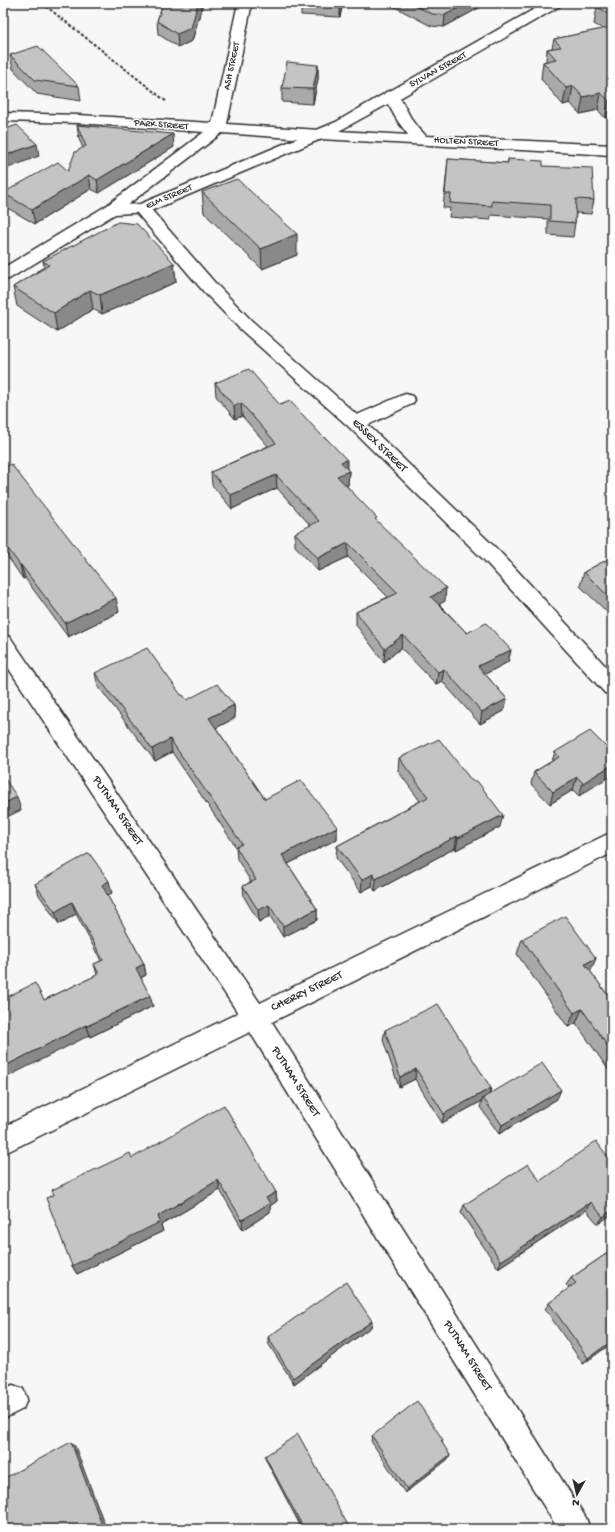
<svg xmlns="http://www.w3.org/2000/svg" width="615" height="1532" font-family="'Gochi Hand',sans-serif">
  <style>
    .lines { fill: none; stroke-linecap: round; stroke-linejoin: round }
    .minor-casing { stroke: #2b2b2b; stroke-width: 3 }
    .major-casing { stroke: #2b2b2b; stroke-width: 3 }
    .path { stroke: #2b2b2b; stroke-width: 2; stroke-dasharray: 3 2; stroke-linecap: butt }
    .minor { fill: #fff; fill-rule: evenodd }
    .major { fill: #fff; fill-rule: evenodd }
    .wall { fill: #a9a9a9; stroke: #2b2b2b }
    .shaded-wall { fill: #898989; stroke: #2b2b2b }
    .building { fill: #c4c4c4; stroke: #2b2b2b }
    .labels { text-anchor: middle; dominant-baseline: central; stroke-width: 3; stroke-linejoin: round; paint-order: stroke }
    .far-street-label { font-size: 10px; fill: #2b2b2b; stroke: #fff }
    .street-label { font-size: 12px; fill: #2b2b2b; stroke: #fff }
  </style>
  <rect width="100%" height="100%" fill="#f7f7f7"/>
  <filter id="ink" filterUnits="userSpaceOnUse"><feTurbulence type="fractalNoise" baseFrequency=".025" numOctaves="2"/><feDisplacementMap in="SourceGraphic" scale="8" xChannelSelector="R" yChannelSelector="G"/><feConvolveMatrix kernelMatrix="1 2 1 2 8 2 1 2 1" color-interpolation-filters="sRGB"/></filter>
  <g filter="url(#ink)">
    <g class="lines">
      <g class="minor-casing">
        <g id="minor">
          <path d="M238,3H252L227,124L320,130L325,132L328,135L325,138L320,140L222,133L118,212L112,214L106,212L104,209L106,206L204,132L78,123L3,121V113L78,115L212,123Z"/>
          <path d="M142,204L148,206L216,284L251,320L357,415L400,396L406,394L412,396L415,400L412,404L368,425L499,551L612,673V695L605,693L485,561L349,427L239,328L204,292L136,212L134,209L136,206Z"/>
          <path d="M3,635L10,637L260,1003L612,832V853L272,1022L586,1518L590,1529H558L250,1032L3,1154V1127L238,1013L3,660Z"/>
          <path d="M13,1385L23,1389L27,1399L23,1409L3,1419V1389Z"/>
        </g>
      </g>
      <g class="major-casing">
        <path id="major" d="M545,3H562L560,6L400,98L413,122L426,136L612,145V155L321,139L148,212L115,214L9,279L3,280V268L106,206L140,204L336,122L384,94L386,92L390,91ZM388,104L397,120L408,135L339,131Z"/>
      </g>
      <path class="path" d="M42,3L167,102"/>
      <use href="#minor" class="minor"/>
      <use href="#major" class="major"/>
    </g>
    <g class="wall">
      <path d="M163,3H203L192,41L178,47L158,34L157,21Z"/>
      <path d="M301,3H343L340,17L301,15Z"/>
      <path d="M393,3H488L444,27L431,26L393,6Z"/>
      <path d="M612,3V117L605,118L598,110L580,114L570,103L563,105L541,79L543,62L546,61L547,49L552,48L554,39L603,29L594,24L597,7Z"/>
      <path d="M10,55L79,86L81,101L37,94L13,69Z"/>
      <path d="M318,65V79L313,104L282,102V88Z"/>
      <path d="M77,125L174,147L99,193L91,189L35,224L6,207L3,193L68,171L83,148L79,139Z"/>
      <path d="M448,159L508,163V159L543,166L594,200L591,214L576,213L575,223L573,237L548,235V219L491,215L490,220L449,217L450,208H443Z"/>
      <path d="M202,192L297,255L262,269L204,213Z"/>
      <path d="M43,261L174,263L176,282L102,314L93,309L57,332L17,306L13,287L44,267Z"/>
      <path d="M215,383L280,405L349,471L348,485H346L445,601L439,604L467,633L511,650L508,662L485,674L507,699L504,711L480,724L442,681L436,684L401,648L384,662L356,625V612L388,597L348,557L318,571L295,546V533L311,526L277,488L232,509L212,485L211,472L268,446L242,416L235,419L216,396Z"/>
      <path d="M3,468L119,612L68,637L25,578L23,579L3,550Z"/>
      <path d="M612,557V613L609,614L580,586L584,572Z"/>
      <path d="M95,673L181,695L187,700L234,705L235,718L216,728L265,799L337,827V839L288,864L317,909V920L283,937L270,916L259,922L244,897L243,886L251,882L237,859L236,847L172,752L155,761L98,686Z"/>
      <path d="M555,752L612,753L579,796L573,790L550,804L531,784L534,772L552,761Z"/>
      <path d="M399,758L500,827L456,850L455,848L375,891L372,886L361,892L336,858L337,846L420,801L398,771Z"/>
      <path d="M35,884L112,893L107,895L144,964L146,975L141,978L153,1006L90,1037V1035L44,1000L97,975L94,964L101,961L76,914L59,924L39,895Z"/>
      <path d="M612,889V912L606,904Z"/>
      <path d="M522,939L596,958L590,971L612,1001V1075L576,1023L568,1027L517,954Z"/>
      <path d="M385,1030L491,1088L490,1094L557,1099L499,1134L480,1107L482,1101L442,1123L415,1079L399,1087L383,1040Z"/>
      <path d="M132,1158L276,1192L277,1201L270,1206V1212L243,1230L220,1190L161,1225L163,1231L77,1274L72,1266Z"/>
      <path d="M612,1162V1214L598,1224L586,1210L498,1268L461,1213L464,1205L540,1181Z"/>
      <path d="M612,1250V1343L583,1364L545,1309L549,1303L569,1288L566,1285L571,1278Z"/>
      <path d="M372,1321L371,1327L294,1384L268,1343V1337Z"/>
      <path d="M372,1436L443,1440L442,1442L448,1459L405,1493L371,1441Z"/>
      <path d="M265,1456L350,1529H302L266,1460Z"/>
    </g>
    <g class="shaded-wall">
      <path d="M198,3H203L192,41L178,47L177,34Z"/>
      <path d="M340,3H343L340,17Z"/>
      <path d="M468,3H488L444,27L445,15Z"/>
      <path d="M318,65V79L313,104V89Z"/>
      <path d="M573,86L570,103L563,105L566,88Z"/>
      <path d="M601,93L598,110L580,114L583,97Z"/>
      <path d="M612,100V117L605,118L609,101Z"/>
      <path d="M173,134L174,147L99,193L97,180Z"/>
      <path d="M37,144L39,156L3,170V156Z"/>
      <path d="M89,175L91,189L35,224L32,210Z"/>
      <path d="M297,234V255L262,269L261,249Z"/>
      <path d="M174,263L176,282L102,314L100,295Z"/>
      <path d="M90,290L93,309L57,332L54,313Z"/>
      <path d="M241,403L242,416L235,419L234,406Z"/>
      <path d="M347,460V472L349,471L348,485L337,490V476L341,462Z"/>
      <path d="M276,475L277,488L232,509L231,495Z"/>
      <path d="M348,543V557L318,571V558Z"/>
      <path d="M20,565H21L25,578L23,579Z"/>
      <path d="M446,588L445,601L430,610L431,597Z"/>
      <path d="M116,598L119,612L68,637L65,623Z"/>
      <path d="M612,602V613L609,614Z"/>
      <path d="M403,635L401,648L384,662L385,649Z"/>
      <path d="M511,650L508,662L476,679L478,666Z"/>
      <path d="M444,669L442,681L436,684L438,672Z"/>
      <path d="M507,699L504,711L480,724L482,712Z"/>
      <path d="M234,705L235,718L210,731L209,718Z"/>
      <path d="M170,739L172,752L155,761L152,749Z"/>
      <path d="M612,765V775L579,796L583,783Z"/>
      <path d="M577,777L573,790L550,804L553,792Z"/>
      <path d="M17,797L21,810L3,819V804Z"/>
      <path d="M503,815L500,827L456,850L458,838Z"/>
      <path d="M337,827V839L282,867V855Z"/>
      <path d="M457,836L455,848L375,891L376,879Z"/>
      <path d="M373,874L372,886L361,892L362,880Z"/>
      <path d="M109,881L112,893L105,896L102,885Z"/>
      <path d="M72,902L76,914L59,924L55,912Z"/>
      <path d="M269,905L270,916L259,922L258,910Z"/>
      <path d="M317,909V920L283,937V926Z"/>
      <path d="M596,958L590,973L585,964Z"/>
      <path d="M144,964L146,975L138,979L136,968Z"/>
      <path d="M150,996L153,1006L90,1037L87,1026Z"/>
      <path d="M582,1009L576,1023L568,1027L574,1013Z"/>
      <path d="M86,1025L90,1035L3,1079V1067Z"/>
      <path d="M416,1069L415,1079L399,1087L400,1077Z"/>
      <path d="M491,1088L488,1098H483L482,1101L442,1123L444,1114Z"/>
      <path d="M561,1090L557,1099L499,1134L502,1125Z"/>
      <path d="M218,1180L220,1190L161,1225L163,1231L77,1274L72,1266L158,1216Z"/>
      <path d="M276,1192L277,1201L270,1206V1212L243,1230L242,1220L266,1198Z"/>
      <path d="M591,1202L586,1210L498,1268L501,1261Z"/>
      <path d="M612,1210V1214L598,1224L603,1217Z"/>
      <path d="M372,1321L371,1327L294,1384L293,1378Z"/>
      <path d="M612,1341V1343L583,1364L588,1358Z"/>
      <path d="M71,1442L75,1446L106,1528L104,1529H95Z"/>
      <path d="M450,1455L448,1459L405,1493L407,1489Z"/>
    </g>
    <g class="building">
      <path d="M163,3H198L191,28L177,34L157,21Z"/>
      <path d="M320,3H340V4Z"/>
      <path d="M410,3H468L445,15L432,14Z"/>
      <path d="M606,3H612V15L597,7Z"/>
      <path d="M612,27V100L609,101L601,93L583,97L573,86L566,88L543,62L556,59L547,49L561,47L554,39Z"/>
      <path d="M38,46L79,86L35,80L10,55Z"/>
      <path d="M287,62L318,65L313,89L282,88Z"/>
      <path d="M17,125L37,144L3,156V130Z"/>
      <path d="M77,125L173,134L97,180L89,175L32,210L3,193L58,162L68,171L75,152L86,146Z"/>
      <path d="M448,159L508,163V159L543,161V166L592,168L594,200L576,199L575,223L550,221V205L492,201V206L450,203L451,194H445Z"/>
      <path d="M237,179L297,234L261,249L202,192Z"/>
      <path d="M118,222L137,224L174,263L100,295L90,290L54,313L13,287L49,265L43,261Z"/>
      <path d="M249,369L280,405L290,401L324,438H326L347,460L341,462L349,471L337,476L377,518L375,519L446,588L431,597L467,633L486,623L511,650L478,666L507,699L482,712L444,669L438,672L403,635L385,649L356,612L398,593L348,543L318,558L295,533L319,521L276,475L231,495L211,472L276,443L241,403L234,406L215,383Z"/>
      <path d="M11,464L116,598L65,623L21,565H20L3,542V468Z"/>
      <path d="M612,557V600L584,572Z"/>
      <path d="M147,648L181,695H183L187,700L217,684L234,705L209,718L265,799L301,780L337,827L282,855L317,909L283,926L269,905L258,910L243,886L256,880L236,847L242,844L170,739L152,749L95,673Z"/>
      <path d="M590,731L612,753V765L583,783L577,777L553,792L534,772L559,757L555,752Z"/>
      <path d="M439,739L472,781H477L503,815L458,838L457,836L376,879L373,874L362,880L337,846L428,797L399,758Z"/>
      <path d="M3,776L17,797L3,804Z"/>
      <path d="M89,853L109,881L102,885L144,964L136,968L150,996L87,1026L86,1025L3,1067V999L35,983L44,1000L99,974L94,964L103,960L72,902L55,912L35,884Z"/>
      <path d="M565,916L596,958L585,964L612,1001V1052L582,1009L574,1013L522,939Z"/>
      <path d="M438,1004L491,1088L444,1114L416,1069L400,1077L385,1030Z"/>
      <path d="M542,1063L561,1090L502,1125L483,1098Z"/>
      <path d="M224,1105L276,1192L266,1198L270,1203L242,1220L218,1180L158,1216L160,1222L72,1266L46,1198L54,1195L52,1190L130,1153L132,1158Z"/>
      <path d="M596,1141L612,1162V1210L603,1217L591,1202L501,1261L464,1205L528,1164L540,1181Z"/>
      <path d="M612,1250V1341L588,1358L549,1303L576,1283L571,1278Z"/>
      <path d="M346,1282L372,1321L293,1378L268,1337Z"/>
      <path d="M417,1401L443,1440L441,1441L450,1455L407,1489L372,1436Z"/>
      <path d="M298,1434L350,1529H304L265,1456Z"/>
      <path d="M71,1442L102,1525L95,1529H3V1479Z"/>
    </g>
  </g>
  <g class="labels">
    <g class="far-street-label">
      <text transform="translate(232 66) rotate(-78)">ASH STREET</text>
      <text transform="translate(438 70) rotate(-29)">SYLVAN STREET</text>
      <text transform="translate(161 125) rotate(4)">PARK STREET</text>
      <text transform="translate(466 142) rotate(3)">HOLTEN STREET</text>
      <text transform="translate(169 197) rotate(-23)">ELM STREET</text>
    </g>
    <g class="street-label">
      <text transform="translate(379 446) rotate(44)">ESSEX STREET</text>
      <text transform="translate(117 811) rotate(56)">PUTNAM STREET</text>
      <text transform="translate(307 992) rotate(-26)">CHERRY STREET</text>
      <text transform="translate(295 1082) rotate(58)">PUTNAM STREET</text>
      <text transform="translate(467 1356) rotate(58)">PUTNAM STREET</text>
    </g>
  </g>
  <rect width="615" height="1532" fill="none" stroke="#fff" stroke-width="16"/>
  <rect x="8" y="8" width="599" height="1516" fill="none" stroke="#2b2b2b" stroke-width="1.5" filter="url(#ink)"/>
  <g transform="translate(577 1494) rotate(188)" stroke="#ffffff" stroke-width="3" paint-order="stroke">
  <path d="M0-3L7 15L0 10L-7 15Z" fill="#2b2b2b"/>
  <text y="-6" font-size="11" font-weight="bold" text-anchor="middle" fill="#2b2b2b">N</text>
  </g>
</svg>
